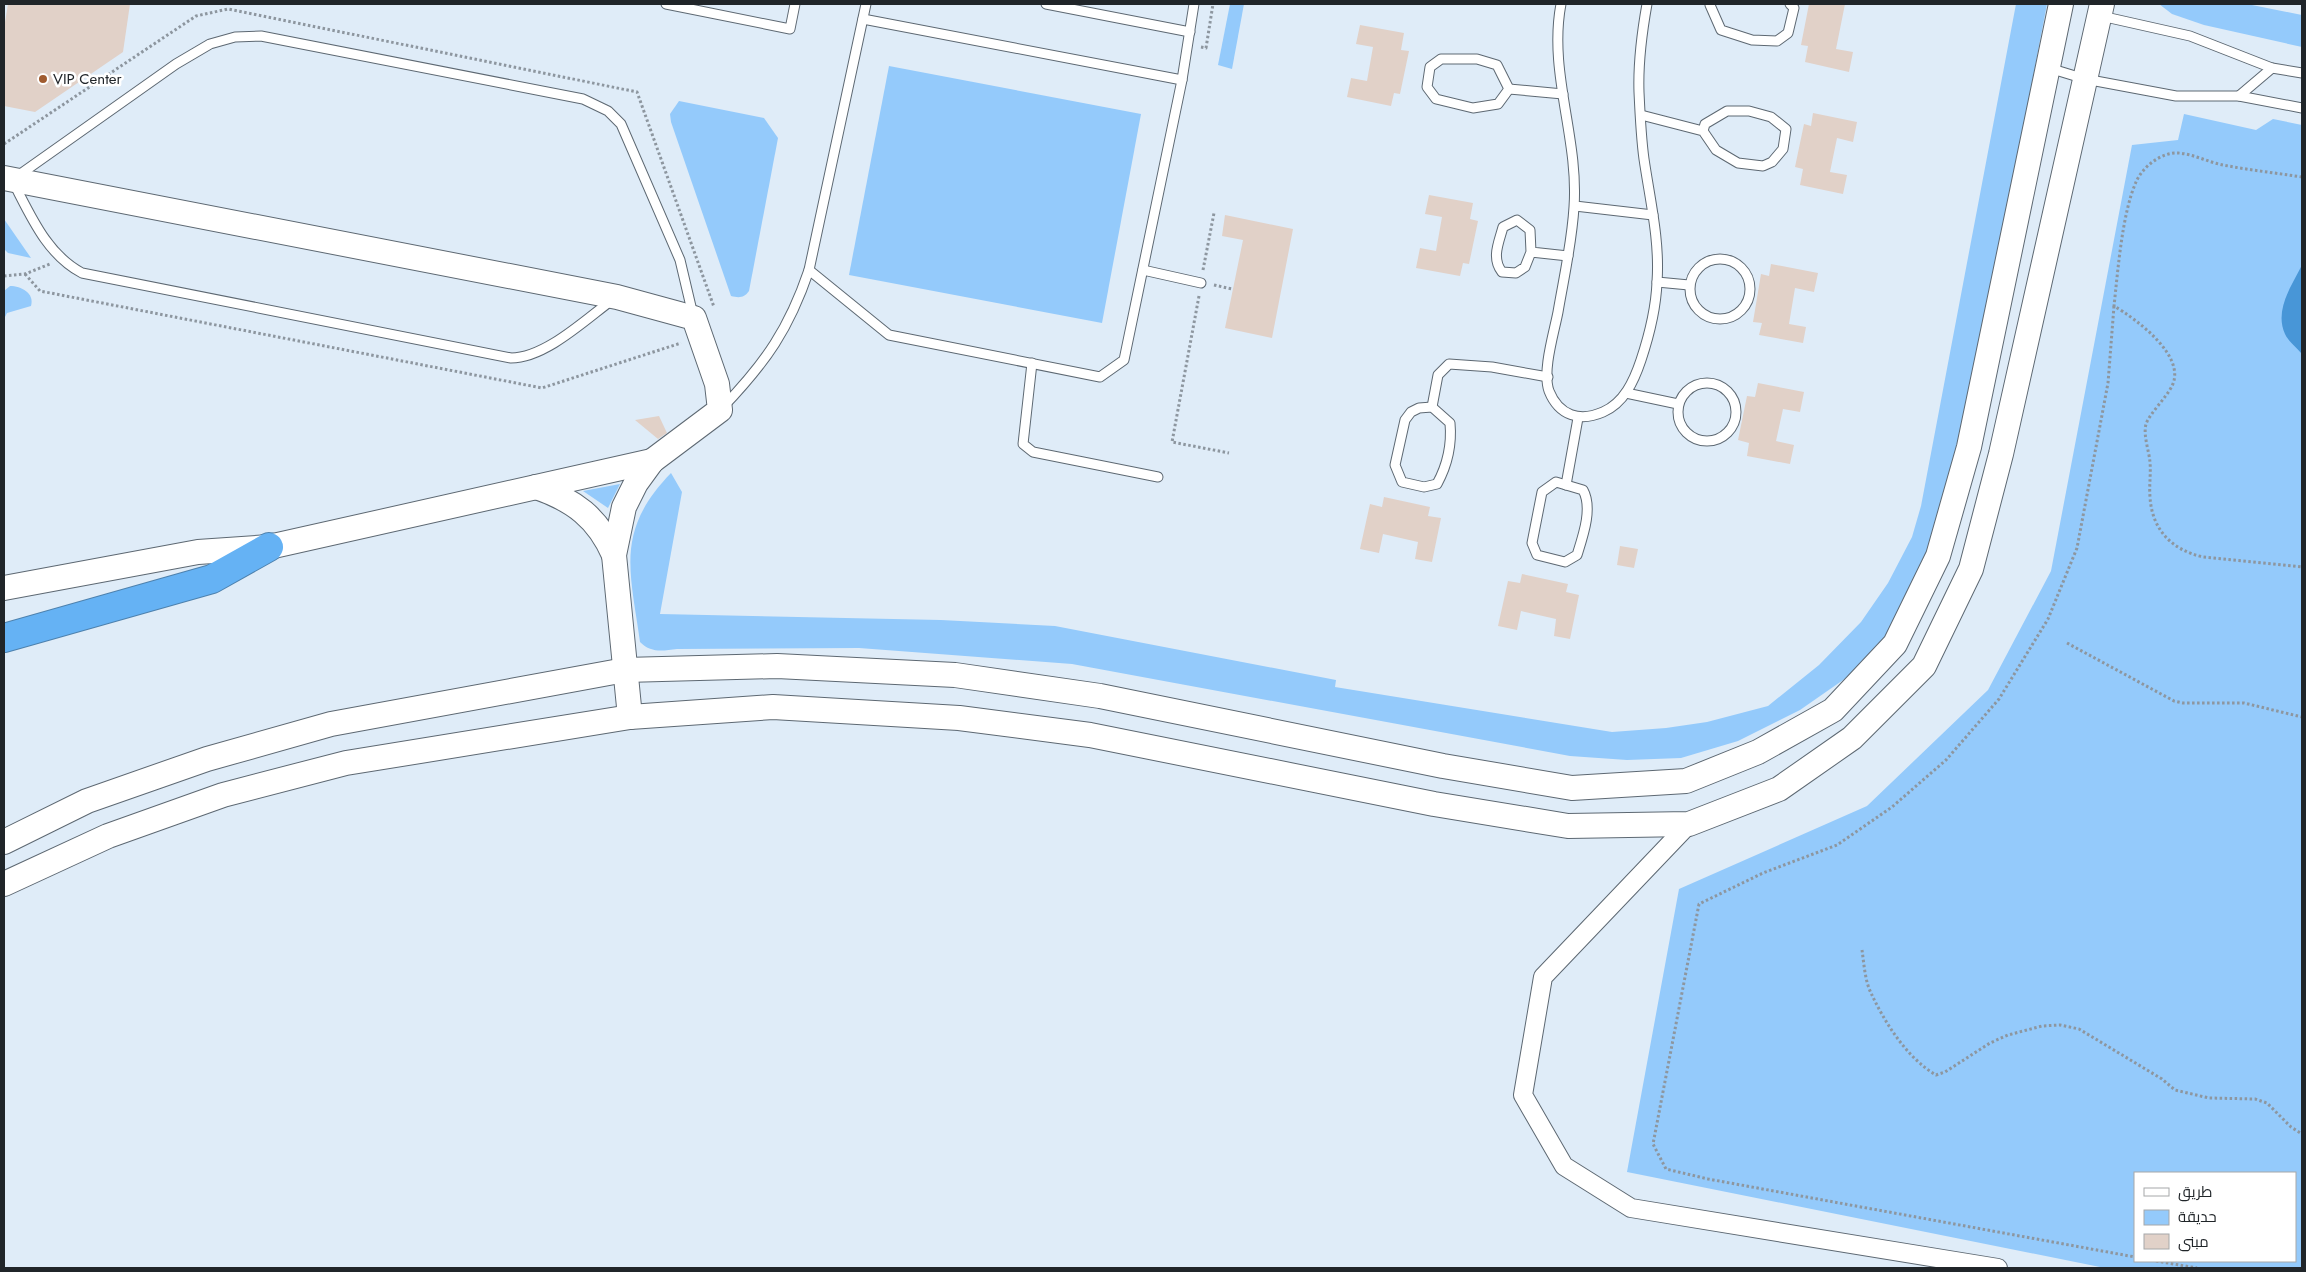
<svg xmlns="http://www.w3.org/2000/svg" width="2306" height="1272" font-family="Jost,Cairo,sans-serif">
  <style>
    .green { fill: #94cafb; fill-rule: evenodd }
    .water { fill: #4896d7 }
    .building { fill: #e1d1c8 }
    .lines { fill: none; stroke-linecap: round; stroke-linejoin: round }
    .lane-casing { stroke: #5d6872; stroke-width: 11 }
    .street-casing { stroke: #5d6872; stroke-width: 20 }
    .secondary-casing { stroke: #5d6872; stroke-width: 26 }
    .highway-casing { stroke: #4d81ad; stroke-width: 30 }
    .path { stroke: #8d969f; stroke-width: 3; stroke-dasharray: 2.5 2.5; stroke-linecap: butt }
    .lane { stroke: #fff; stroke-width: 9 }
    .street { stroke: #fff; stroke-width: 18 }
    .secondary { stroke: #fff; stroke-width: 24 }
    .highway { stroke: #65b2f4; stroke-width: 28 }
    .poi-dot { fill: #a05b2f; stroke: #fff; stroke-width: 2 }
    .labels { text-anchor: middle; dominant-baseline: central; stroke-width: 5; stroke-linejoin: round; paint-order: stroke }
    .poi-label { font-size: 15px; fill: #202529; stroke: #fff; text-anchor: start }
  </style>
  <rect width="100%" height="100%" fill="#dfecf8"/>
  <g class="green">
    <path d="M1230,4H1244L1232,69L1218,65Z"/>
    <path d="M2016,4H2047L1970,407L1932,554L1906,604L1884,638L1846,678L1800,710L1738,741L1681,758L1627,760L1570,756L1072,664L859,648L677,649C662,651 651,653 640,642C630,570 615,531 671,473L682,492L660,614L941,620L1055,626L1336,680L1335,687L1612,732L1666,728L1707,722L1768,706L1819,665L1861,622L1888,583L1912,537L1921,506Z"/>
    <path d="M2159,4H2247L2302,15V47L2204,25L2172,14Z"/>
    <path d="M889,66L1141,114L1102,323L849,275Z"/>
    <path d="M679,101L764,118L778,138L749,291C744,298 739,298 731,296L671,122L670,114Z"/>
    <path d="M2184,114L2256,130L2273,119L2302,125V1268H2105L1627,1172L1679,889L1867,806L1988,690L2051,571L2132,145L2178,140ZM2135,1173H2295V1261H2135Z"/>
    <path d="M4,219L31,258L8,253L4,249Z"/>
    <path d="M10,286C21,286 35,293 31,306L7,313L4,319V291Z"/>
    <path d="M620,484L608,508L583,491Z"/>
  </g>
  <path class="water" d="M2302,265V354C2297,348 2288,341 2285,334C2274,310 2292,285 2302,265Z"/>
  <g class="building">
    <path d="M8,4H130L123,52L35,112L4,106V28Z"/>
    <path d="M1809,4H1845L1836,49L1853,52L1849,72L1805,62L1808,46L1801,45Z"/>
    <path d="M1360,25L1404,33L1401,50L1409,51L1400,94L1394,93L1391,106L1347,97L1351,78L1367,81L1373,47L1356,44Z"/>
    <path d="M1813,113L1857,122L1853,142L1837,138L1830,172L1847,175L1843,194L1800,185L1803,169L1795,167L1804,124L1811,126Z"/>
    <path d="M1429,195L1473,203L1470,219L1478,221L1469,264L1463,263L1460,276L1416,268L1420,248L1436,251L1442,217L1425,214Z"/>
    <path d="M1225,215L1293,229L1272,338L1225,328L1243,240L1222,236Z"/>
    <path d="M1771,264L1818,273L1814,292L1795,288L1789,324L1806,327L1803,343L1759,335L1762,323L1753,322L1761,274L1769,276Z"/>
    <path d="M1758,383L1804,392L1800,412L1783,409L1776,441L1794,445L1790,464L1747,456L1749,443L1738,440L1747,396L1755,397Z"/>
    <path d="M659,416L667,433L658,439L635,420Z"/>
    <path d="M1384,497L1430,507L1428,516L1441,518L1432,562L1415,559L1418,542L1383,534L1379,553L1360,549L1370,504L1382,507Z"/>
    <path d="M1620,546L1638,549L1634,568L1617,565Z"/>
    <path d="M1522,574L1568,584L1566,592L1579,595L1570,639L1554,636L1556,619L1521,611L1517,630L1498,626L1508,581L1520,583Z"/>
  </g>
  <g class="lines">
    <g class="lane-casing">
      <g id="lane">
        <path d="M666,4L790,29L795,4"/>
        <path d="M1046,4L1190,32"/>
        <path d="M1561,4C1548,72 1579,138 1574,207C1572,242 1564,277 1558,312C1554,333 1542,371 1549,391C1559,416 1580,422 1603,412C1624,403 1634,381 1641,360C1649,336 1656,308 1657,282C1660,241 1650,200 1644,159C1641,137 1640,114 1639,92C1638,63 1642,32 1647,4"/>
        <path d="M1710,5L1721,30L1752,40L1777,41L1788,33L1794,8L1790,4"/>
        <path d="M2101,16L2190,36L2272,68L2302,73"/>
        <path d="M863,19L1182,80L1194,4"/>
        <path d="M1441,59H1477L1497,65L1509,89L1498,104L1473,108L1436,99L1427,87L1430,67Z"/>
        <path d="M2049,68L2085,79L2176,96H2239L2302,108"/>
        <path d="M1509,89L1563,94"/>
        <path d="M2239,96L2272,68"/>
        <path d="M1641,115L1703,131L1716,150L1738,163L1763,166L1772,162L1783,149L1786,129L1771,117L1749,111H1727L1705,124L1703,131"/>
        <path d="M1575,206L1653,215"/>
        <path d="M1531,252L1530,230L1517,220L1503,227C1499,242 1491,258 1502,272L1516,273L1525,267L1531,252L1568,256"/>
        <circle cx="1720" cy="289" r="30"/>
        <path d="M809,270L889,335L1100,377L1124,360L1182,80"/>
        <path d="M1143,270L1201,283"/>
        <path d="M1657,282L1689,285"/>
        <path d="M612,300C585,320 545,358 511,358L82,273C46,254 30,214 12,180L176,64L210,44L235,37L261,36L583,99L608,111L621,124L680,260L693,315"/>
        <path d="M1032,363L1023,444L1033,452L1158,477"/>
        <circle cx="1707" cy="412" r="29"/>
        <path d="M1626,393L1678,404"/>
        <path d="M723,407C766,362 789,329 809,270L866,4"/>
        <path d="M1432,407L1450,423C1452,445 1448,464 1437,484L1424,487L1402,482L1395,465L1405,420L1411,412L1419,408Z"/>
        <path d="M1432,407L1438,375L1449,364L1492,367L1548,377"/>
        <path d="M1556,482L1583,490C1593,508 1583,536 1577,555L1565,562L1537,555L1532,543L1542,492Z"/>
        <path d="M1566,485L1578,418"/>
      </g>
    </g>
    <g class="street-casing">
      <path id="street" d="M1689,824L1543,977L1523,1095L1564,1166L1631,1208L1998,1268"/>
    </g>
    <g class="secondary-casing">
      <g id="secondary">
        <path d="M4,178L617,297L694,318L717,384L720,410L652,461L636,483L624,507L614,555L630,717"/>
        <path d="M536,487C574,500 598,518 614,555"/>
        <path d="M4,588L198,552L269,547L652,461"/>
        <path d="M4,842L87,801L207,759L331,724L625,670L777,666L955,675L1100,696L1443,766L1572,788L1686,781L1758,752L1833,710L1895,644L1938,556L1969,447L2061,4"/>
        <path d="M4,884L108,836L223,795L346,763L630,717L773,707L959,718L1090,735L1434,804L1568,826L1689,824L1779,789L1852,738L1924,666L1971,569L2001,454L2102,4"/>
      </g>
    </g>
    <g class="highway-casing">
      <path id="highway" d="M4,638L212,579L269,547"/>
    </g>
    <g class="path">
      <path d="M1201,47L1206,48L1213,4"/>
      <path d="M4,144L196,16L228,9L637,92L714,307"/>
      <path d="M2302,177C2276,173 2249,170 2223,165C2208,162 2193,154 2178,153C2162,152 2143,166 2136,182C2122,214 2118,270 2114,306C2136,319 2187,356 2172,386C2166,398 2150,413 2146,424C2143,435 2149,451 2150,462C2151,474 2149,485 2150,497C2152,530 2172,550 2203,557L2302,567"/>
      <path d="M1203,270L1214,213"/>
      <path d="M25,274L40,291L542,388L681,343"/>
      <path d="M4,276L25,274L50,264"/>
      <path d="M1214,285L1232,289"/>
      <path d="M1199,296L1172,442L1229,453"/>
      <path d="M2114,306L2108,383L2077,548L2048,619L1999,699L1946,760L1892,807L1837,845L1763,873L1699,904L1653,1144L1666,1169L1708,1179L2135,1257"/>
      <path d="M2067,643L2174,701L2183,703H2244L2302,717"/>
      <path d="M1862,950C1864,964 1865,981 1871,993C1885,1023 1907,1058 1936,1075L1945,1072L1990,1043L2008,1035L2042,1026L2060,1025L2079,1029L2162,1079L2175,1090L2209,1098L2255,1099L2267,1103L2291,1127L2302,1134"/>
      <path d="M2156,1261L2197,1268"/>
    </g>
    <use href="#lane" class="lane"/>
    <use href="#street" class="street"/>
    <use href="#secondary" class="secondary"/>
    <use href="#highway" class="highway"/>
  </g>
  <circle class="poi-dot" cx="43" cy="79" r="5"/>
  <g class="labels">
    <g class="poi-label">
      <text x="53" y="79">VIP Center</text>
    </g>
  </g>
  <rect width="2306" height="1272" fill="none" stroke="#202529" stroke-width="10"/>
  <rect x="2134" y="1172" width="162" height="90" fill="#ffffff" stroke="#a6a8a9"/>
  <rect x="2144" y="1188" width="25" height="8" fill="#ffffff" stroke="#a6a8a9"/>
  <text x="2178" y="1197" font-size="15" fill="#202529">طريق</text>
  <rect x="2144" y="1210" width="25" height="15" fill="#94cafb" stroke="#a6a8a9"/>
  <text x="2178" y="1222" font-size="15" fill="#202529">حديقة</text>
  <rect x="2144" y="1234" width="25" height="15" fill="#e1d1c8" stroke="#a6a8a9"/>
  <text x="2178" y="1247" font-size="15" fill="#202529">مبنى</text>
</svg>
